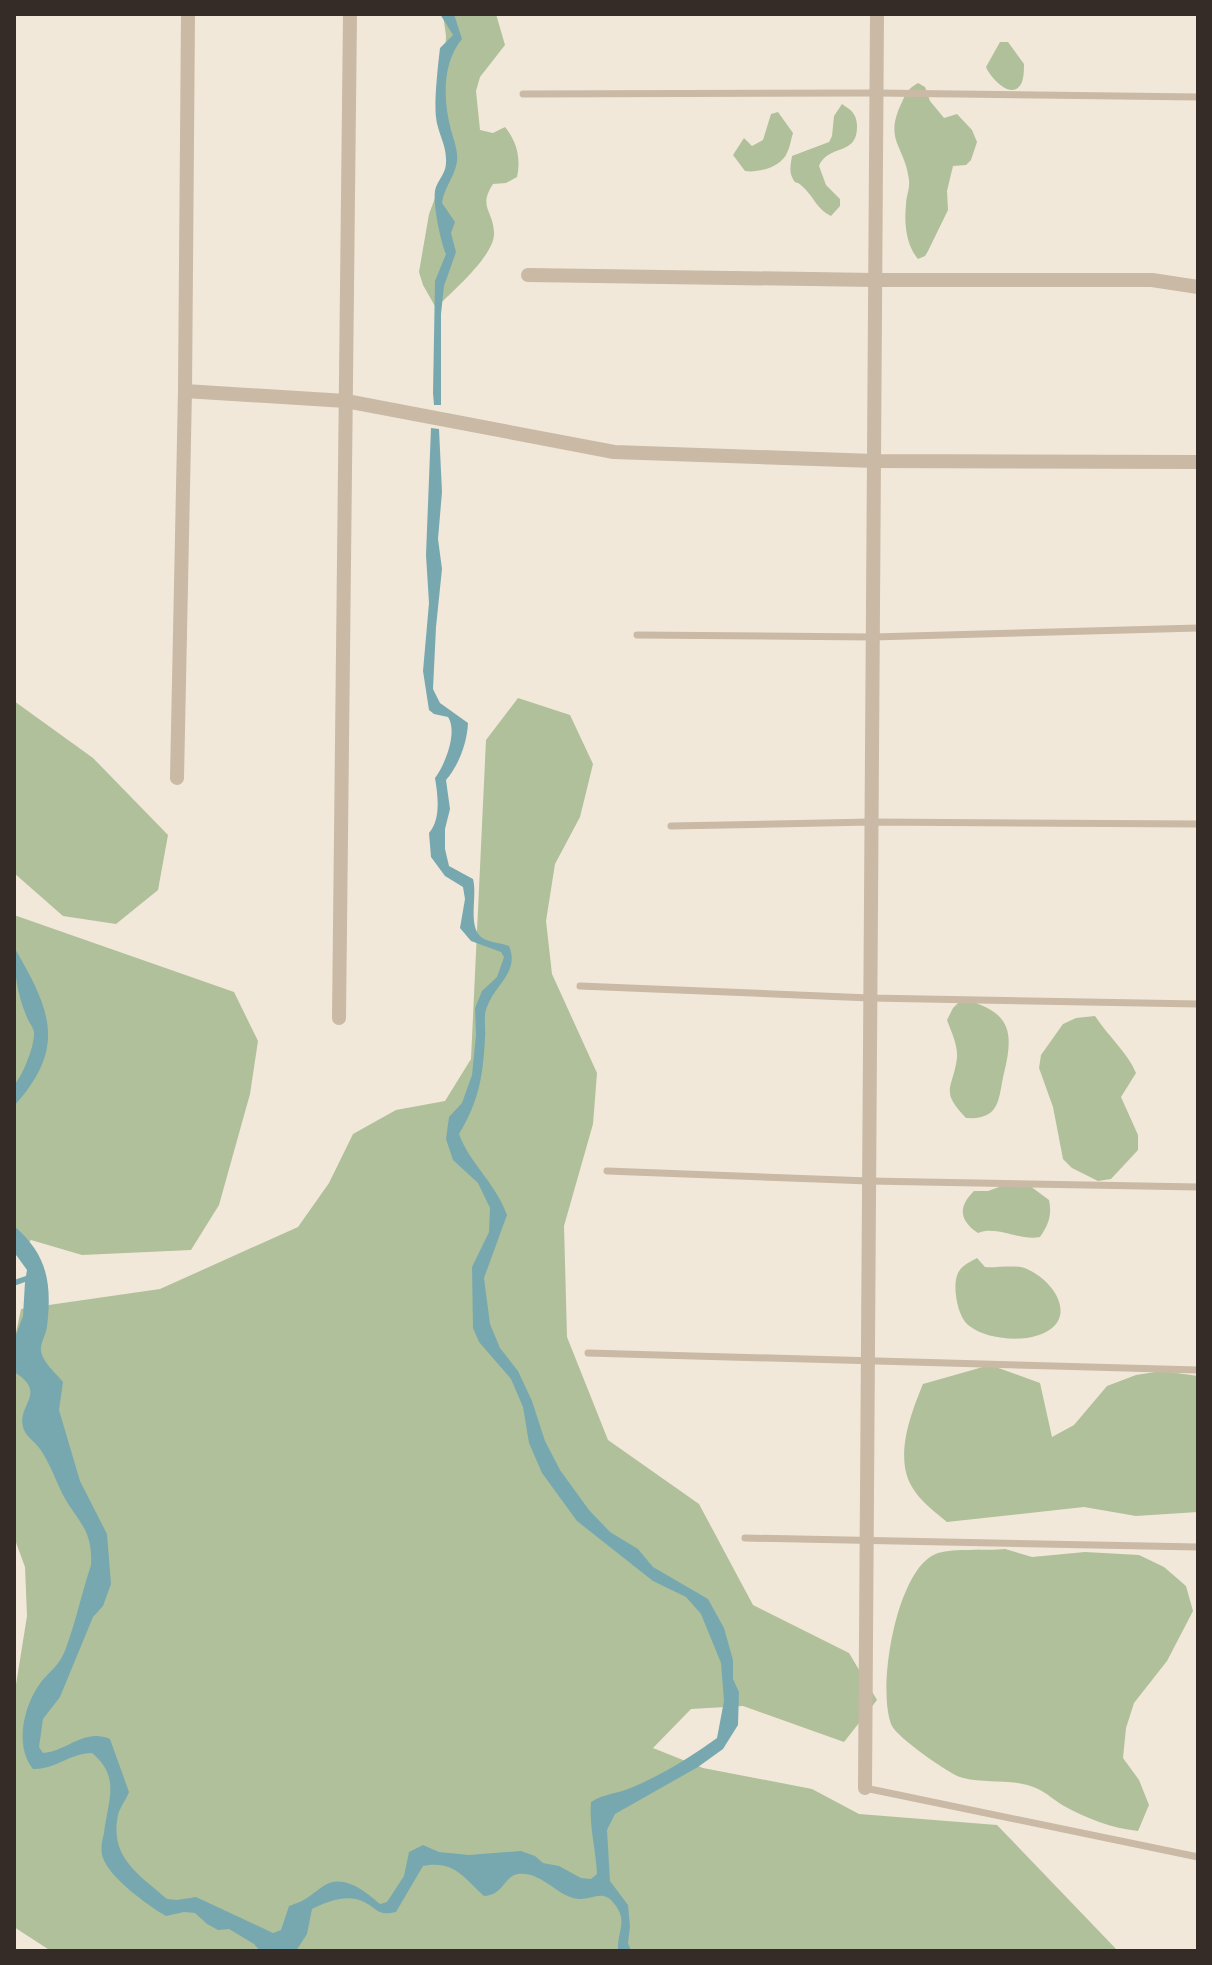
<svg xmlns="http://www.w3.org/2000/svg" width="1212" height="1965" font-family="'Public Sans',sans-serif">
  <style>
    .green { fill: #b0c09a }
    .water { fill: #78a8af }
    .lines { fill: none; stroke-linecap: round; stroke-linejoin: round }
    .service { stroke: #c9b9a5; stroke-width: 7 }
    .minor { stroke: #c9b9a5; stroke-width: 14 }
  </style>
  <rect width="100%" height="100%" fill="#f1e8d9"/>
  <g class="green">
    <path d="M443,14H496L505,45L480,77L476,91L480,130L493,133L505,127C517,142 521,158 517,177L506,183L493,184C478,207 493,210 494,232C496,255 451,292 436,308L423,285L419,272L429,214L449,161L443,106L446,36Z"/>
    <path d="M1000,42H1008L1024,64C1024,69 1024,79 1021,84C1011,101 990,77 986,67Z"/>
    <path d="M918,83L925,87L930,101L944,118L957,114L972,130L977,142L971,160L966,165L953,166L947,191L948,210L928,251L925,256L918,259C906,245 904,223 906,205C906,196 910,189 909,180C905,145 883,141 902,102C906,93 909,88 918,83Z"/>
    <path d="M842,104C851,110 856,113 857,125C858,157 829,143 819,166L826,185L840,199V206L831,216C817,210 813,195 802,186C796,180 796,186 792,177C789,170 791,163 792,156L829,142L832,136L834,116Z"/>
    <path d="M778,112L793,133C791,139 790,147 787,153C781,167 759,173 745,171L733,155L744,138L752,146L763,140L771,114Z"/>
    <path d="M518,698L570,715L593,764L580,817L555,864L546,921L552,974L597,1073L593,1124L564,1226L567,1337L608,1440L699,1504L753,1605L849,1653L877,1700L844,1742L743,1706L691,1709L653,1748L703,1768L812,1789L859,1814L997,1825L1118,1951H51L14,1927V1697L27,1616L25,1567L14,1537V1342L21,1309L160,1289L298,1227L329,1183L353,1134L396,1110L445,1101L471,1059L486,740Z"/>
    <path d="M14,701L93,758L168,835L158,890L116,924L63,916L14,873Z"/>
    <path d="M14,915L234,992L258,1041L250,1094L219,1205L191,1250L82,1255L31,1240L14,1258Z"/>
    <path d="M962,999C1009,1011 1015,1029 1004,1073C998,1099 1001,1120 966,1118C939,1090 953,1089 957,1058C958,1045 951,1031 947,1020L953,1008Z"/>
    <path d="M1095,1016C1108,1036 1127,1052 1136,1073L1121,1097L1138,1135V1150L1111,1179L1098,1181L1072,1168L1063,1159L1053,1107L1039,1068L1041,1055L1063,1024L1076,1018Z"/>
    <path d="M1013,1182L1026,1183L1049,1200C1052,1215 1049,1224 1040,1237C1018,1241 997,1225 978,1233C959,1220 958,1207 974,1191H988Z"/>
    <path d="M977,1258L985,1267C997,1268 1016,1264 1027,1269C1060,1284 1080,1326 1032,1337C1013,1341 984,1338 968,1325C957,1316 952,1285 958,1273C962,1265 970,1262 977,1258Z"/>
    <path d="M990,1365L1040,1383L1052,1437L1074,1425L1107,1386L1136,1375L1162,1371L1198,1376V1512L1136,1516L1084,1507L947,1522C935,1512 920,1501 912,1487C894,1457 911,1413 923,1384Z"/>
    <path d="M1005,1549L1032,1557L1085,1552L1139,1555L1164,1567L1186,1586L1193,1611L1167,1661L1134,1703L1126,1728L1123,1758L1139,1780L1149,1805L1138,1831C1111,1828 1088,1819 1064,1806C1055,1801 1047,1793 1038,1789C1014,1777 985,1785 960,1777C948,1773 898,1738 892,1726C876,1692 896,1566 938,1553C955,1548 985,1551 1005,1549Z"/>
  </g>
  <g class="water">
    <path d="M440,14H454L462,39C442,63 443,100 451,130C454,141 458,150 457,161C455,177 444,187 442,203L455,222L451,233L456,252L444,286L441,314V405H434L433,393L435,281L446,254C441,243 431,199 436,187C440,177 447,172 446,159C446,144 437,131 436,117C434,102 438,65 440,48L453,35Z"/>
    <path d="M431,428L439,429L442,492L438,539L442,569L436,627L433,689L440,703L468,723C467,743 459,765 446,780L450,809L445,829V849L449,866L473,879C478,897 466,929 484,939C492,943 502,943 509,946C520,972 495,984 487,1007C483,1016 486,1028 485,1038C483,1076 479,1101 459,1134C470,1164 495,1182 507,1215L484,1278L490,1324L500,1348L518,1371L532,1401L545,1441L560,1470L589,1510L610,1532L638,1549L653,1567L708,1599L724,1628L733,1660V1679L739,1692L738,1725L723,1749L698,1767L615,1814L607,1830L610,1881L628,1905L630,1926L628,1943L631,1951H618C617,1929 630,1920 611,1900C602,1891 591,1899 581,1899C558,1899 543,1871 518,1874C504,1876 504,1895 484,1896C463,1877 454,1860 423,1866L396,1912C376,1917 377,1907 362,1901C346,1894 326,1902 312,1909L307,1934L296,1951H260L254,1944L229,1929L218,1930L207,1924L195,1913L184,1912L166,1916C147,1905 110,1878 103,1858C100,1850 102,1841 104,1833C108,1800 121,1777 92,1753C70,1753 55,1770 33,1769C15,1747 23,1710 37,1688C47,1672 59,1668 66,1648C76,1621 82,1592 91,1565C93,1528 77,1522 62,1493C55,1478 49,1462 40,1449C35,1442 27,1437 24,1430C14,1405 50,1394 14,1372V1340L23,1316L25,1282L14,1286V1280L26,1276L27,1270L14,1252V1226C48,1255 52,1284 47,1327C46,1334 40,1344 41,1351C43,1363 56,1373 63,1382L59,1410L80,1481L107,1534L111,1584L103,1606L93,1617L60,1697L43,1719L39,1747L43,1753C66,1752 84,1728 110,1739L129,1792C126,1800 120,1807 118,1815C109,1858 140,1875 167,1899L177,1900L196,1897L273,1933L281,1930L289,1906C307,1900 308,1897 322,1887C342,1872 365,1891 380,1904L387,1902L404,1876L409,1852L423,1845L439,1852L469,1855L521,1851L535,1856L543,1863L559,1866L581,1878L591,1879L597,1874C596,1850 589,1827 591,1802C605,1793 618,1794 633,1787C663,1774 691,1757 717,1738L724,1701L721,1663L701,1614L686,1597L653,1581L577,1521L542,1473L529,1443L523,1407L511,1379L479,1342L473,1328L472,1267L489,1232L490,1208L478,1183L453,1160L446,1139L449,1117L462,1103L472,1075L476,1035L475,1008L482,991L497,977L504,957L501,952L471,941L460,928L465,899L463,887L445,876L431,857L429,833C441,819 438,796 435,778C445,765 458,732 448,717L434,714L429,710L423,671L429,603L426,555Z"/>
    <path d="M14,947C50,1009 68,1047 14,1106V1085C23,1076 35,1045 34,1032C33,1027 28,1021 26,1015C17,993 14,971 14,947Z"/>
  </g>
  <g class="lines">
    <g class="service">
      <path d="M523,94L876,93L1198,97"/>
      <path d="M637,635L873,637L1198,628"/>
      <path d="M671,826L871,822L1198,824"/>
      <path d="M580,986L870,998L1198,1004"/>
      <path d="M607,1171L869,1181L1198,1187"/>
      <path d="M588,1353L1198,1370"/>
      <path d="M745,1538L1198,1547"/>
      <path d="M865,1788L1198,1857"/>
    </g>
    <g class="minor">
      <path d="M528,275L875,280H1152L1198,287"/>
      <path d="M185,391L346,401L614,452L874,461L1198,462"/>
      <path d="M177,778L185,391L188,14"/>
      <path d="M339,1018L350,14"/>
      <path d="M865,1788L877,14"/>
    </g>
  </g>
  <rect width="1212" height="1965" fill="none" stroke="#352c27" stroke-width="32"/>
</svg>
